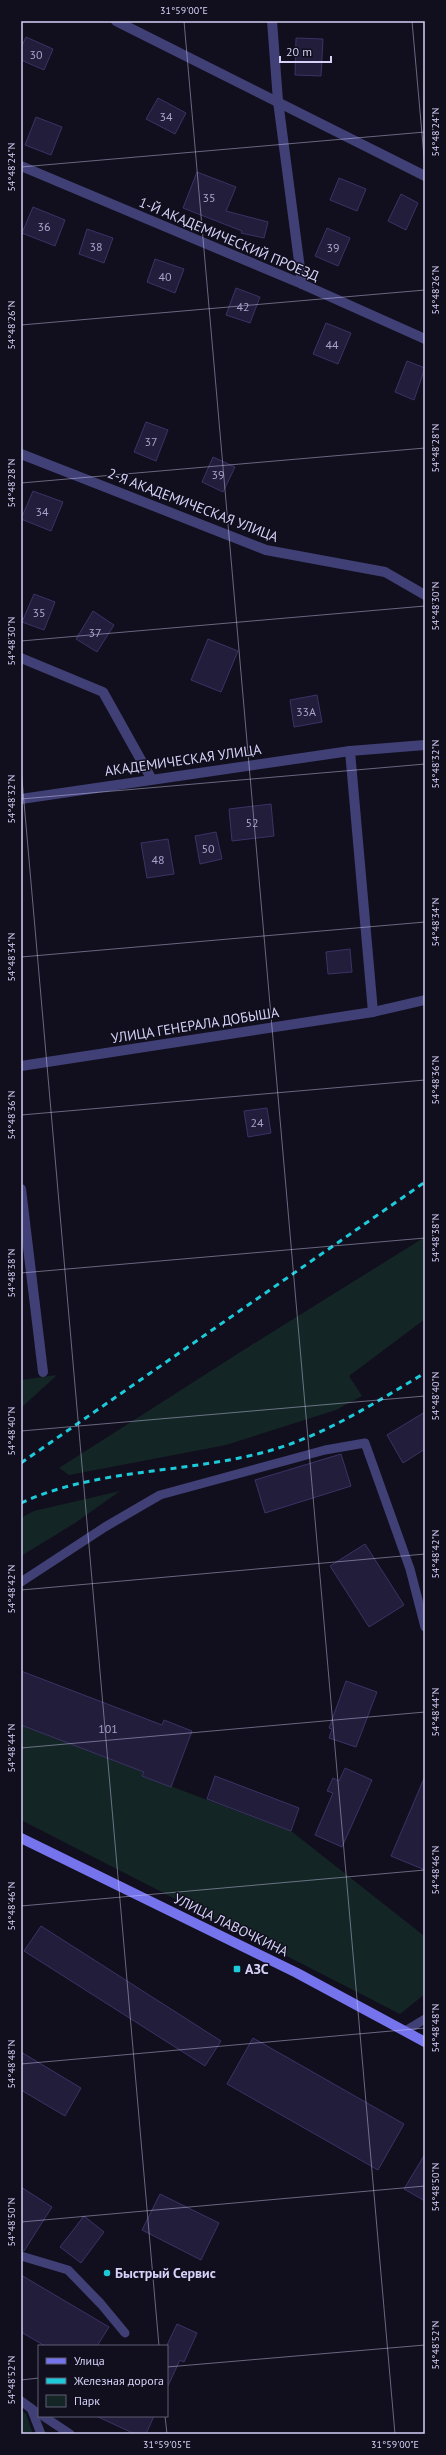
<svg xmlns="http://www.w3.org/2000/svg" width="446" height="2455" font-family="'PT Sans',sans-serif">
  <style>
    .green { fill: #132625 }
    .building { fill: #231d3c; stroke: #3b3265 }
    .lines { fill: none; stroke-linecap: round; stroke-linejoin: round }
    .service { stroke: #414076; stroke-width: 9 }
    .minor { stroke: #414076; stroke-width: 10 }
    .secondary { stroke: #7574ed; stroke-width: 10 }
    .rail { stroke: #1dcad9; stroke-width: 3; stroke-dasharray: 6 5; stroke-linecap: butt }
    .ticks { fill: none; stroke: #d5d1f9; stroke-width: 1; stroke-opacity: 0.45 }
    .poi-dot { fill: #1dcad9; stroke: #110f1d; stroke-width: 1.5 }
    .labels { text-anchor: middle; dominant-baseline: central; stroke-width: 3; stroke-linejoin: round; paint-order: stroke }
    .number-label { font-size: 12px; fill: #a8a4ca }
    .street-label { font-size: 14px; fill: #d5d1f9; stroke: #110f1d }
    .poi-label { font-size: 14px; font-weight: bold; fill: #d5d1f9; stroke: #110f1d; text-anchor: start }
    .neatline { fill: none; stroke: #d5d1f9; stroke-width: 1.5 }
    .ticks-label { font-size: 10px; text-anchor: middle; fill: #d5d1f9 }
  </style>
  <rect width="100%" height="100%" fill="#110f1d"/>
  <g class="green">
    <path d="M425,1237V1319L349,1376L362,1396L336,1410L226,1445L69,1475L59,1468L253,1344Z"/>
    <path d="M57,1375L21,1408V1380Z"/>
    <path d="M120,1491L75,1523L21,1556V1518L34,1511Z"/>
    <path d="M21,1725L144,1772L143,1776L291,1831L423,1935L425,1940V1994L400,2014L21,1820Z"/>
    <path d="M21,2410L26,2414L33,2434H21Z"/>
  </g>
  <g class="building">
    <path d="M26,37L53,49L44,70L21,60V48Z"/>
    <path d="M296,38L323,39L321,76L295,75Z"/>
    <path d="M158,98L186,113L175,134L146,119Z"/>
    <path d="M36,117L62,127L51,155L25,145Z"/>
    <path d="M197,172L236,187L226,211L268,222L264,238L241,233L242,231L183,208Z"/>
    <path d="M339,178L366,189L357,211L330,200Z"/>
    <path d="M401,194L418,203L406,230L388,221Z"/>
    <path d="M33,207L65,220L55,246L22,233Z"/>
    <path d="M327,228L350,238L338,266L315,256Z"/>
    <path d="M87,229L113,238L104,263L79,254Z"/>
    <path d="M155,259L184,269L175,293L147,282Z"/>
    <path d="M236,288L260,297L250,323L226,315Z"/>
    <path d="M326,323L351,333L338,364L313,354Z"/>
    <path d="M407,361L425,368L414,400L395,392Z"/>
    <path d="M146,422L168,430L156,461L134,452Z"/>
    <path d="M213,457L235,467L223,492L202,482Z"/>
    <path d="M33,491L63,502L51,531L21,519Z"/>
    <path d="M34,594L55,602L44,630L22,622Z"/>
    <path d="M93,611L114,625L97,652L76,639Z"/>
    <path d="M208,639L238,651L221,692L191,680Z"/>
    <path d="M317,695L322,722L294,727L290,700Z"/>
    <path d="M271,804L274,836L232,841L229,809Z"/>
    <path d="M216,832L222,859L200,864L195,836Z"/>
    <path d="M168,839L174,874L147,878L141,843Z"/>
    <path d="M350,949L352,972L328,974L326,952Z"/>
    <path d="M267,1108L271,1133L248,1137L244,1111Z"/>
    <path d="M425,1412V1449L403,1463L387,1435Z"/>
    <path d="M341,1454L351,1486L265,1513L255,1480Z"/>
    <path d="M365,1544L404,1605L369,1627L330,1566Z"/>
    <path d="M21,1671L162,1725L164,1720L192,1731L171,1787L142,1776L144,1772L21,1725Z"/>
    <path d="M346,1681L377,1692L356,1747L329,1738L332,1729L329,1728Z"/>
    <path d="M345,1768L372,1780L342,1847L315,1835L333,1793L327,1791L333,1778L339,1781Z"/>
    <path d="M215,1776L299,1808L291,1831L207,1799Z"/>
    <path d="M425,1776V1870L391,1856Z"/>
    <path d="M41,1926L221,2041L205,2066L24,1951Z"/>
    <path d="M253,2038L404,2124L378,2170L227,2084Z"/>
    <path d="M21,2052L81,2088L65,2116L21,2090Z"/>
    <path d="M425,2154V2201L404,2189Z"/>
    <path d="M21,2187L52,2207L24,2251L21,2250Z"/>
    <path d="M160,2194L219,2223L201,2260L142,2230Z"/>
    <path d="M84,2216L104,2232L81,2263L60,2247Z"/>
    <path d="M21,2275L109,2327L97,2346H45L21,2332Z"/>
    <path d="M177,2324L197,2333L184,2362L180,2360L167,2388V2345Z"/>
    <path d="M96,2416H154L146,2434H135Z"/>
  </g>
  <g class="lines">
    <g class="service">
      <path d="M21,1582L105,1527L160,1495L325,1450L365,1443L410,1569L425,1627"/>
      <path d="M405,2031L425,2019"/>
      <path d="M21,2256L68,2270L101,2304L125,2333"/>
      <path d="M21,2401L36,2412"/>
      <path d="M31,2408L41,2434"/>
      <path d="M43,2416L70,2434"/>
    </g>
    <g class="minor">
      <path d="M116,21L425,176"/>
      <path d="M272,21L278,101L302,284"/>
      <path d="M21,166L302,284L425,339"/>
      <path d="M21,454L266,550L385,572L425,595"/>
      <path d="M21,658L103,692L151,778"/>
      <path d="M425,745L350,751L373,1012L425,1000"/>
      <path d="M21,799L350,751"/>
      <path d="M21,1066L373,1012"/>
      <path d="M21,1189L43,1372"/>
    </g>
    <path class="secondary" d="M21,1838L297,1973L425,2042"/>
    <g class="rail">
      <path d="M21,1463L425,1182"/>
      <path d="M21,1503C99,1467 190,1474 272,1450C327,1434 376,1402 425,1373"/>
    </g>
  </g>
  <path class="ticks" d="M184,21L395,2434M412,21L425,168M21,167L425,132M21,325L425,290M21,483L425,448M21,641L425,606M21,768L159,2346M21,799L425,764M21,957L425,922M21,1115L425,1080M21,1273L425,1238M21,1431L425,1396M21,1590L425,1554M21,1748L425,1712M21,1906L425,1870M21,2064L425,2028M21,2222L425,2186M167,2367L425,2345M21,2380L39,2378M165,2416L167,2434"/>
  <g class="poi-dot">
    <rect x="233" y="1965" width="8" height="8" rx="2"/>
    <circle cx="107" cy="2273" r="4"/>
  </g>
  <g class="labels">
    <g class="number-label">
      <text x="36" y="54">30</text>
      <text x="166" y="116">34</text>
      <text x="209" y="197">35</text>
      <text x="44" y="226">36</text>
      <text x="96" y="246">38</text>
      <text x="333" y="247">39</text>
      <text x="165" y="276">40</text>
      <text x="243" y="306">42</text>
      <text x="332" y="344">44</text>
      <text x="151" y="441">37</text>
      <text x="218" y="474">39</text>
      <text x="42" y="511">34</text>
      <text x="39" y="612">35</text>
      <text x="95" y="632">37</text>
      <text x="306" y="711">33А</text>
      <text x="252" y="822">52</text>
      <text x="208" y="848">50</text>
      <text x="158" y="859">48</text>
      <text x="257" y="1122">24</text>
      <text x="108" y="1728">101</text>
    </g>
    <g class="street-label">
      <text transform="translate(229 239) rotate(23)">1-Й АКАДЕМИЧЕСКИЙ ПРОЕЗД</text>
      <text transform="translate(193 505) rotate(21)">2-Я АКАДЕМИЧЕСКАЯ УЛИЦА</text>
      <text transform="translate(183 760) rotate(-8)">АКАДЕМИЧЕСКАЯ УЛИЦА</text>
      <text transform="translate(195 1025) rotate(-9)">УЛИЦА ГЕНЕРАЛА ДОБЫША</text>
      <text transform="translate(231 1925) rotate(26)">УЛИЦА ЛАВОЧКИНА</text>
    </g>
    <g class="poi-label">
      <text x="245" y="1969">АЗС</text>
      <text x="115" y="2273">Быстрый Сервис</text>
    </g>
  </g>
  <rect width="446" height="2455" fill="none" stroke="#110f1d" stroke-width="44"/>
  <rect x="38" y="2345" width="130" height="72" fill="#110f1d" stroke="#5f5d75"/>
  <rect x="46" y="2358" width="20" height="6" fill="#7574ed" stroke="#5f5d75"/>
  <text x="74" y="2365" font-size="12" fill="#d5d1f9">Улица</text>
  <rect x="46" y="2378" width="20" height="6" fill="#1dcad9" stroke="#5f5d75"/>
  <text x="74" y="2385" font-size="12" fill="#d5d1f9">Железная дорога</text>
  <rect x="46" y="2395" width="20" height="12" fill="#132625" stroke="#5f5d75"/>
  <text x="74" y="2405" font-size="12" fill="#d5d1f9">Парк</text>
  <path d="M280 56v6h51v-6" fill="none" stroke="#d5d1f9" stroke-width="2"/>
  <text x="286" y="56" font-size="12" fill="#d5d1f9" stroke="#110f1d" stroke-width="3" paint-order="stroke">20 m</text>
  <rect x="22" y="22" width="402" height="2411" class="neatline"/>
  <g class="ticks-label">
    <text x="184" y="14">31°59'00"E</text>
    <text transform="translate(435 132) rotate(-90)" y="4">54°48'24"N</text>
    <text transform="translate(11 167) rotate(-90)" y="4">54°48'24"N</text>
    <text transform="translate(435 290) rotate(-90)" y="4">54°48'26"N</text>
    <text transform="translate(11 325) rotate(-90)" y="4">54°48'26"N</text>
    <text transform="translate(435 448) rotate(-90)" y="4">54°48'28"N</text>
    <text transform="translate(11 483) rotate(-90)" y="4">54°48'28"N</text>
    <text transform="translate(435 606) rotate(-90)" y="4">54°48'30"N</text>
    <text transform="translate(11 641) rotate(-90)" y="4">54°48'30"N</text>
    <text transform="translate(435 764) rotate(-90)" y="4">54°48'32"N</text>
    <text transform="translate(11 799) rotate(-90)" y="4">54°48'32"N</text>
    <text transform="translate(435 922) rotate(-90)" y="4">54°48'34"N</text>
    <text transform="translate(11 957) rotate(-90)" y="4">54°48'34"N</text>
    <text transform="translate(435 1080) rotate(-90)" y="4">54°48'36"N</text>
    <text transform="translate(11 1115) rotate(-90)" y="4">54°48'36"N</text>
    <text transform="translate(435 1238) rotate(-90)" y="4">54°48'38"N</text>
    <text transform="translate(11 1273) rotate(-90)" y="4">54°48'38"N</text>
    <text transform="translate(435 1396) rotate(-90)" y="4">54°48'40"N</text>
    <text transform="translate(11 1431) rotate(-90)" y="4">54°48'40"N</text>
    <text transform="translate(435 1554) rotate(-90)" y="4">54°48'42"N</text>
    <text transform="translate(11 1589) rotate(-90)" y="4">54°48'42"N</text>
    <text transform="translate(435 1712) rotate(-90)" y="4">54°48'44"N</text>
    <text transform="translate(11 1748) rotate(-90)" y="4">54°48'44"N</text>
    <text transform="translate(435 1870) rotate(-90)" y="4">54°48'46"N</text>
    <text transform="translate(11 1906) rotate(-90)" y="4">54°48'46"N</text>
    <text transform="translate(435 2028) rotate(-90)" y="4">54°48'48"N</text>
    <text transform="translate(11 2064) rotate(-90)" y="4">54°48'48"N</text>
    <text transform="translate(435 2187) rotate(-90)" y="4">54°48'50"N</text>
    <text transform="translate(11 2222) rotate(-90)" y="4">54°48'50"N</text>
    <text transform="translate(435 2345) rotate(-90)" y="4">54°48'52"N</text>
    <text transform="translate(11 2380) rotate(-90)" y="4">54°48'52"N</text>
    <text x="167" y="2448">31°59'05"E</text>
    <text x="395" y="2448">31°59'00"E</text>
  </g>
</svg>
